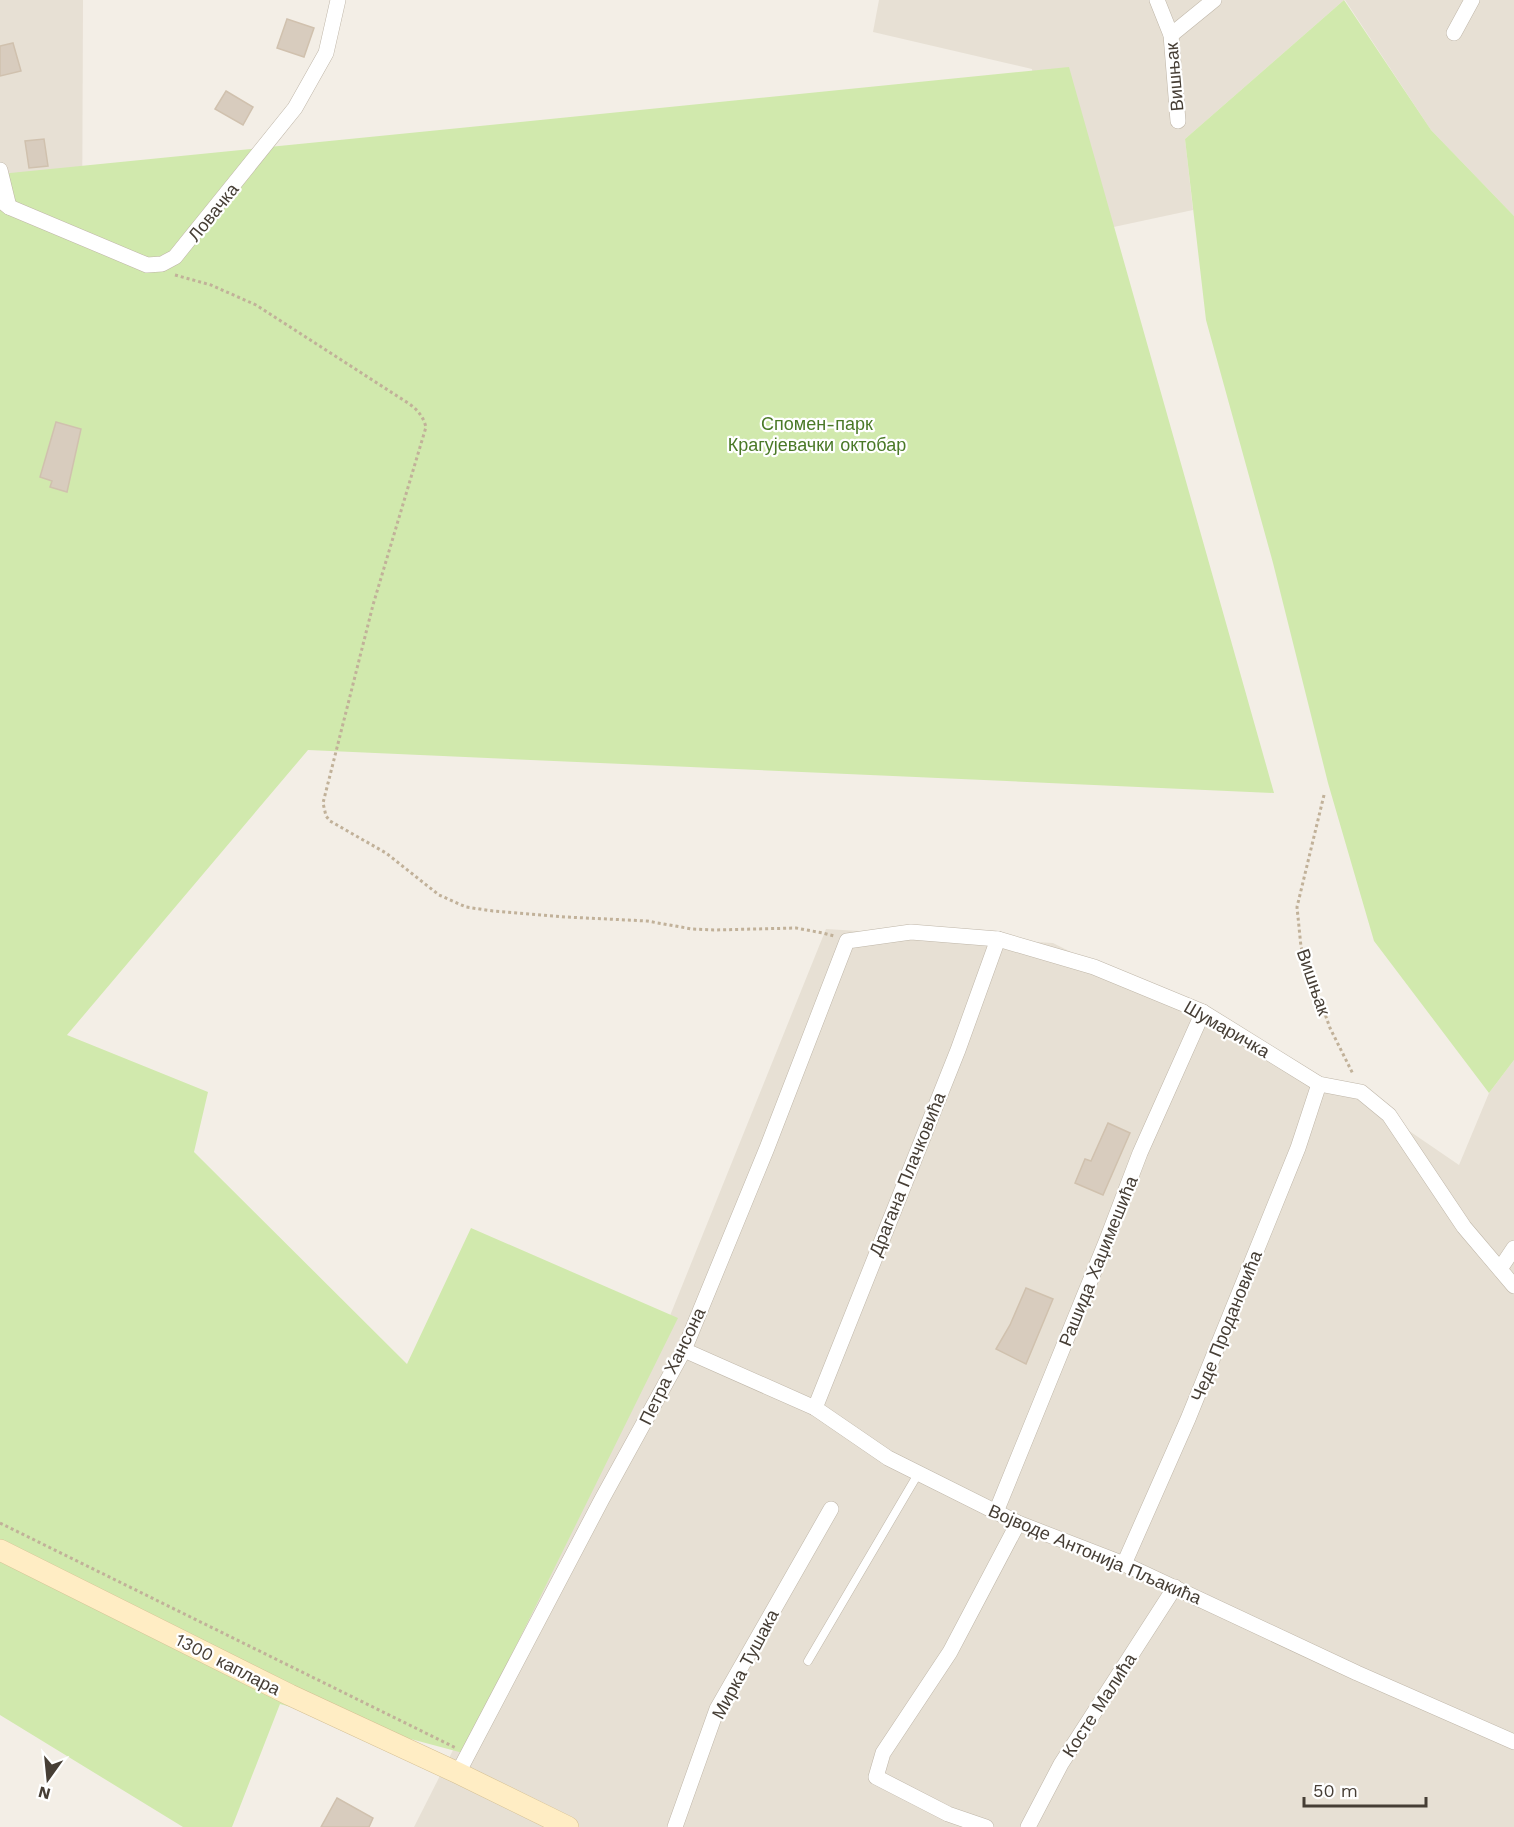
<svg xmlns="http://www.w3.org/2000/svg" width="1514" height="1827" font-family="'Work Sans',sans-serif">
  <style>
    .residential { fill: #e7e0d4 }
    .green { fill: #d1e9ad }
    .building { fill: #d8ccbe; stroke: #d0c1ae; stroke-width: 1.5 }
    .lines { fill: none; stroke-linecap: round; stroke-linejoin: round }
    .service-casing { stroke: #bfb6a8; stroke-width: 9 }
    .minor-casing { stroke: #bfb6a8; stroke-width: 16 }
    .secondary-casing { stroke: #d5c094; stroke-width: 22 }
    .path { stroke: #c1b199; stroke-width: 3; stroke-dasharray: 3 3; stroke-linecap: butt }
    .service { stroke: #fff; stroke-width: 8 }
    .minor { stroke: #fff; stroke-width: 15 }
    .secondary { stroke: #ffedc4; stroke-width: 21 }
    .labels { text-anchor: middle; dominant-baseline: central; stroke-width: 4.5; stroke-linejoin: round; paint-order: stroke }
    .street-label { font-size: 18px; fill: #463e35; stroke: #fff }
    .park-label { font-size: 18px; fill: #4a7927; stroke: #fff }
  </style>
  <rect width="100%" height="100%" fill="#f3eee6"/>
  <g class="residential">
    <path d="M0,0H83L82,243L0,202Z"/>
    <path d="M879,0H1344L1185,139L1193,210L1053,240L1032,69L873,32Z"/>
    <path d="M1345,0H1514V216L1431,130Z"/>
    <path d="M826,929L1053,943L1361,1098L1459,1165L1489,1093L1514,1060V1827H414L657,1348Z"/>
  </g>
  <g class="green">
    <path d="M1344,0L1431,130L1514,216V1060L1489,1093L1374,941L1328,783L1273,563L1206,320L1185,139Z"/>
    <path d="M1069,67L1274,793L308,750L67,1035L208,1092L194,1152L407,1364L471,1228L678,1318L463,1753L280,1704L232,1827H183L0,1715V174Z"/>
  </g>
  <g class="building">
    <path d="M287,19L314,28L304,57L277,48Z"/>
    <path d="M13,43L21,71L0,76V46Z"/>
    <path d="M226,91L253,107L243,125L215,109Z"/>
    <path d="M44,139L48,166L29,168L25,141Z"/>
    <path d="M56,422L81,429L67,492L50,487L52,481L40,477Z"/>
    <path d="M1108,1123L1130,1133L1103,1195L1075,1183L1085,1159L1091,1161Z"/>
    <path d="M1026,1288L1053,1299L1026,1364L996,1349L1010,1325Z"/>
    <path d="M337,1798L373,1818L369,1827H321Z"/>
  </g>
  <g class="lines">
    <g class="service-casing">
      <path id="service" d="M808,1661L918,1474"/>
    </g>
    <g class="minor-casing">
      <g id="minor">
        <path d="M1157,0L1171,35L1178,121"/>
        <path d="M1454,33L1472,0"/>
        <path d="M1171,35L1214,0"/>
        <path d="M0,170L9,207"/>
        <path d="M0,200L9,207L147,265L162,264L175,257L295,108L326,53L338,0"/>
        <path d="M1500,1269L1514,1248"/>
        <path d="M684,1350L815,1408L888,1458L1018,1523L1124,1564L1357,1673L1514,1742"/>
        <path d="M815,1408L958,1050L998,939"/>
        <path d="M996,1512L1106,1242L1140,1153L1203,1012"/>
        <path d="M1124,1564L1188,1419L1298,1148L1319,1084"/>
        <path d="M458,1773L602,1499L684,1350L767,1148L847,941L911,932L998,939L1094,967L1203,1012L1319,1084L1361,1092L1389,1115L1464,1227L1514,1286"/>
        <path d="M675,1827L717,1709L831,1509"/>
        <path d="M986,1827L948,1814L876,1777L883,1753L950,1652L1018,1523"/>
        <path d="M1028,1827L1061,1764L1175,1587"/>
      </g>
    </g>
    <g class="secondary-casing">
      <path id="secondary" d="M0,1550L290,1695L458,1773L568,1827"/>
    </g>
    <g class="path">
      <path d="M175,275L211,285L256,305L408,403C417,409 423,416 426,427L373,605L323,803L326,816L330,821L386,853L439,895L466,907L493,911L566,917L647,921L692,929L714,930L796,928L823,933L834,936"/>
      <path d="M1324,795L1297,907L1301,947L1330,1028L1353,1074"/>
      <path d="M0,1523L456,1748"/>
    </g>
    <use href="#service" class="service"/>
    <use href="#minor" class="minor"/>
    <use href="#secondary" class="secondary"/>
  </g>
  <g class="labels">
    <g class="street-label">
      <text transform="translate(1174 77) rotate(-95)">Вишњак</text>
      <text transform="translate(213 212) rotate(-51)">Ловачка</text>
      <text transform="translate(1314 982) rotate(71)">Вишњак</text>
      <text transform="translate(1227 1029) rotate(30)">Шумаричка</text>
      <text transform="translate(907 1174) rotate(-68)">Драгана Плачковића</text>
      <text transform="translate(1098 1261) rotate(-68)">Рашида Хаџимешића</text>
      <text transform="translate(1226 1326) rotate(-68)">Чеде Продановића</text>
      <text transform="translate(672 1366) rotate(-64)">Петра Хансона</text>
      <text transform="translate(1095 1554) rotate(23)">Војводе Антонија Пљакића</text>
      <text transform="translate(228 1664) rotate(27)">1300 каплара</text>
      <text transform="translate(745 1664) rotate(-62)">Мирка Тушака</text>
      <text transform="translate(1099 1705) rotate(-57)">Косте Малића</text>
    </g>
    <g class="park-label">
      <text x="817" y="423">Спомен-парк<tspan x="817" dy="21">Крагујевачки октобар</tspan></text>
    </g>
  </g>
  <g transform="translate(48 1779) rotate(195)" stroke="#ffffff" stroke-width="4.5" paint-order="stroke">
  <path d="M0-4.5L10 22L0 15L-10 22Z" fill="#463e35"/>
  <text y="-9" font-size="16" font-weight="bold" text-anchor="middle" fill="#463e35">N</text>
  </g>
  <path d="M1304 1797v9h122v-9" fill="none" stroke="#463e35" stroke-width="3"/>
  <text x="1313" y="1797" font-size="18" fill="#463e35" stroke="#ffffff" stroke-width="4.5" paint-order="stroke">50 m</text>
</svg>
